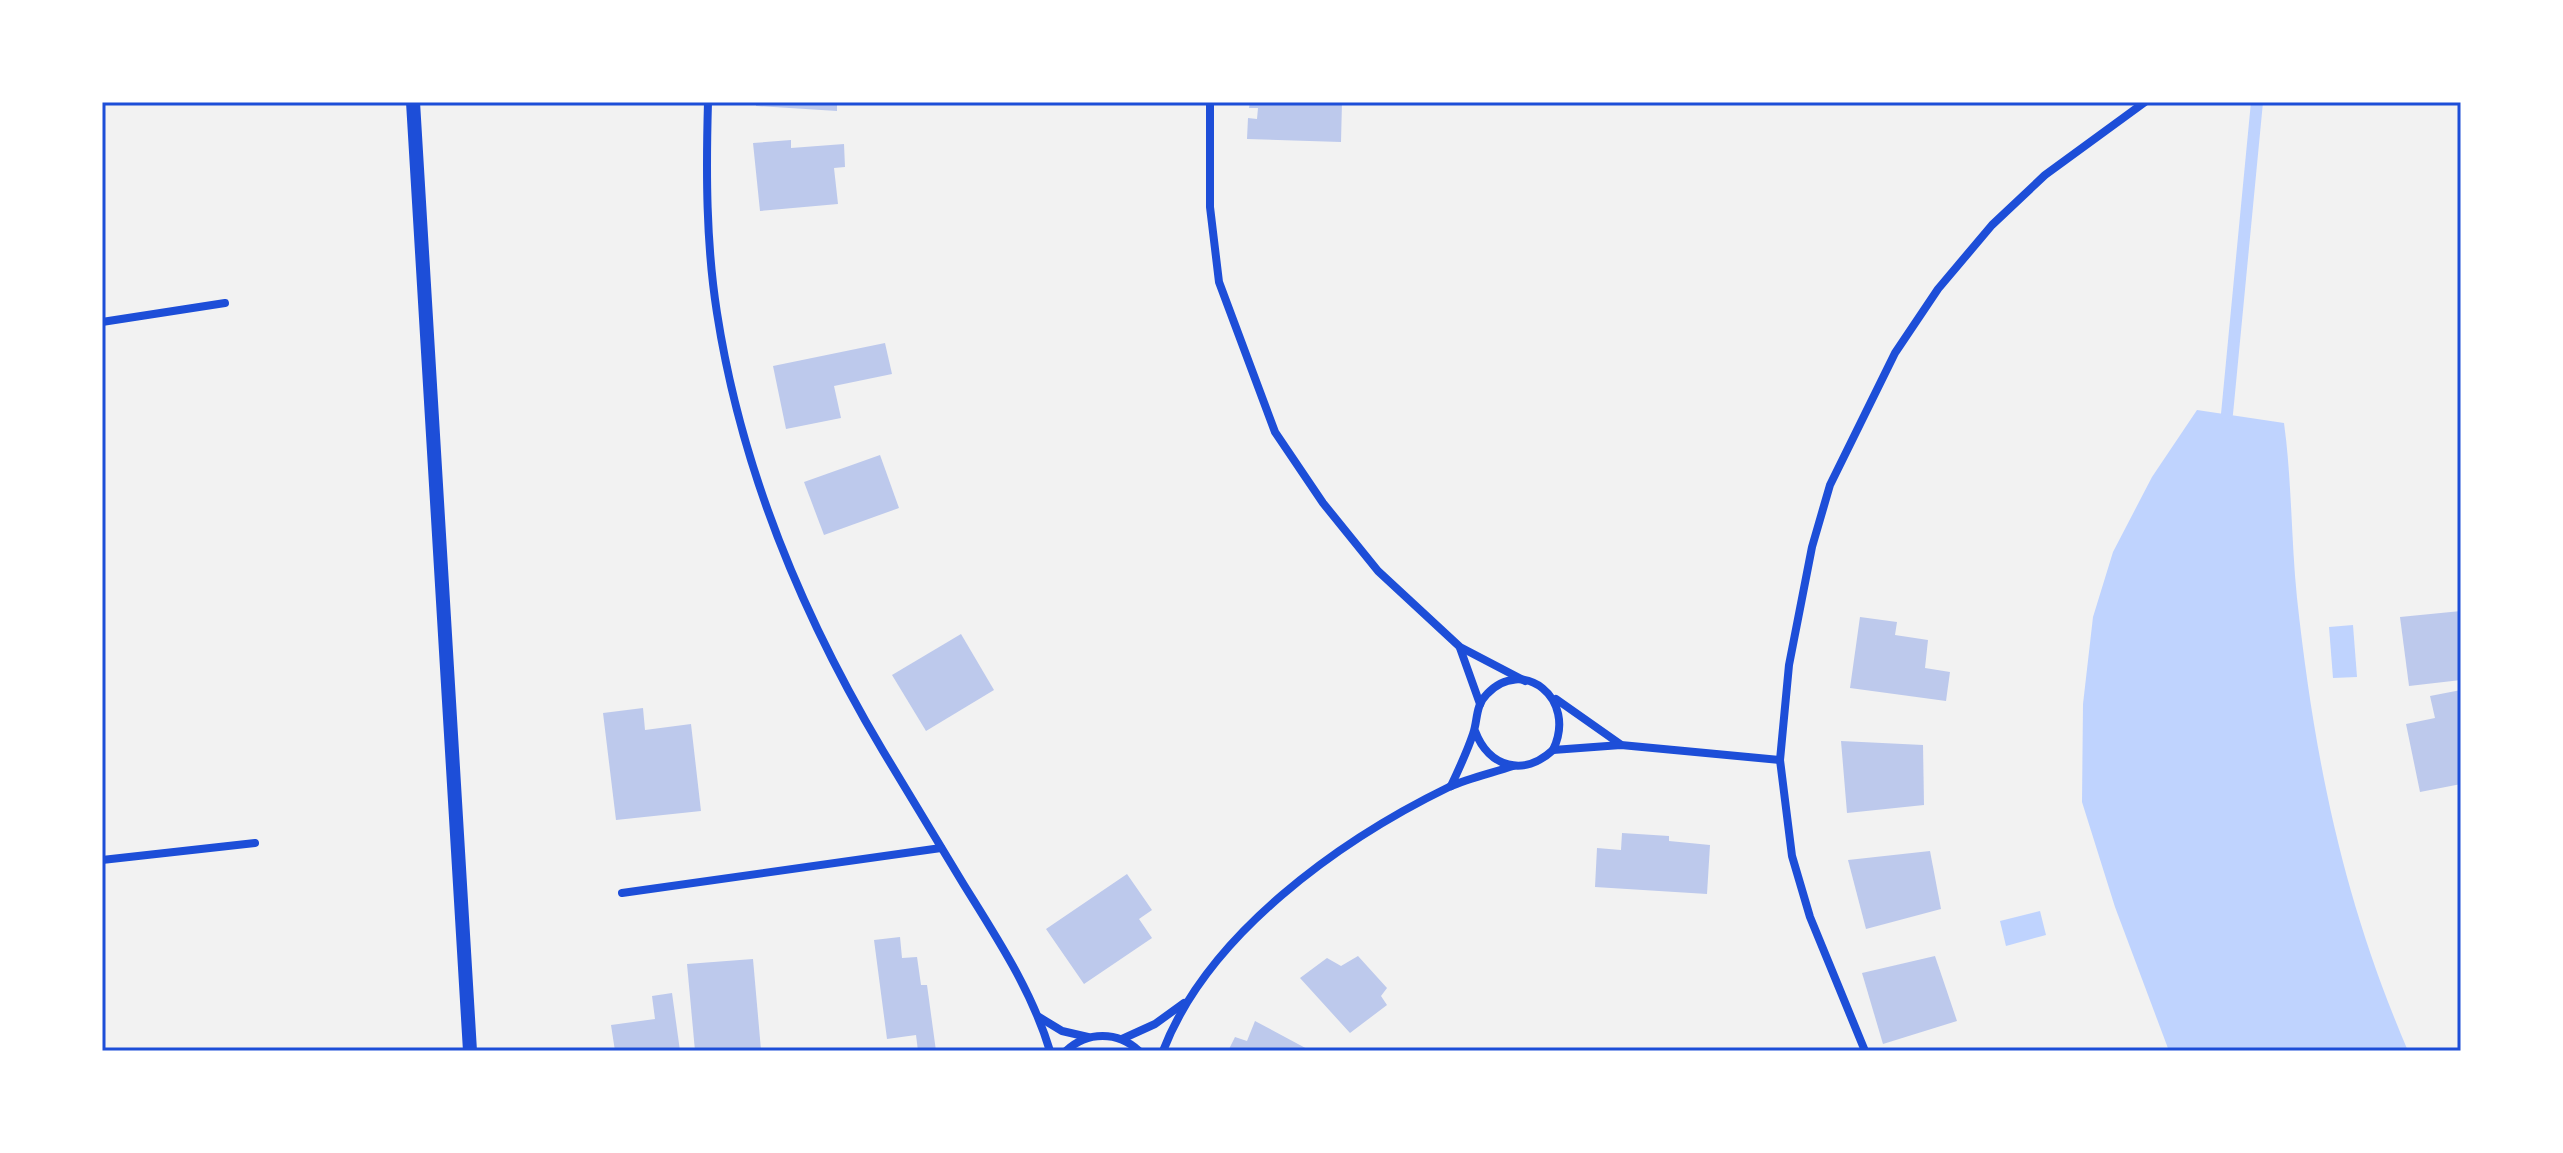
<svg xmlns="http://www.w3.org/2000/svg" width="2563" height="1153" font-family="Roboto,sans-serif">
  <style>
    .water { fill: #bfd3fe }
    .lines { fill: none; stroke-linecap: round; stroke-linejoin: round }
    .stream { stroke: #bfd3fe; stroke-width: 12 }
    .building { fill: #bdc9ec }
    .minor { stroke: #1d4ed8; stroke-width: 8 }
    .tertiary { stroke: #1d4ed8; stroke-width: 14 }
    .neatline { fill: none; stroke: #1d4ed8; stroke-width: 3 }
  </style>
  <rect width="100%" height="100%" fill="#f2f2f2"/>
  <g class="water">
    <path d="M2197,410L2284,423C2292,481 2291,540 2297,598C2315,762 2343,899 2408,1051H2169L2115,907L2082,802L2083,704L2093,617L2113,552L2152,477Z"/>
    <path d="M2353,625L2357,677L2333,678L2329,627Z"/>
    <path d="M2040,911L2046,935L2006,946L2000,921Z"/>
  </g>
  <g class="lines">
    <path class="stream" d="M2227,414L2257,102"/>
  </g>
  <g class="building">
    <path d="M756,102H837V111L756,106Z"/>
    <path d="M1250,102H1342L1341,142L1247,139L1248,118L1257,119L1258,108H1249Z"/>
    <path d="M791,140V148L844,144L845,167L834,168L838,204L760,211L753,143Z"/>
    <path d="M885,343L892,374L834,386L841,418L786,429L773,366Z"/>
    <path d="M880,455L899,508L824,535L804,482Z"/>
    <path d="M2461,611V680L2409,686L2400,617Z"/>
    <path d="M1860,617L1897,622L1895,635L1928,640L1925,668L1950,672L1946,701L1850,688Z"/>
    <path d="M961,634L994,690L926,731L892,675Z"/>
    <path d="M2461,690V784L2420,792L2406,724L2435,718L2430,696Z"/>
    <path d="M643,708L645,730L691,724L701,811L616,820L603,713Z"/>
    <path d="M1841,741L1923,745L1924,805L1847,813Z"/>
    <path d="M1622,833L1669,836V841L1710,845L1707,894L1595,887L1597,848L1621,850Z"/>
    <path d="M1930,851L1941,909L1866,929L1848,860Z"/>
    <path d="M1127,874L1152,910L1139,919L1152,938L1084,984L1046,929Z"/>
    <path d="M900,937L902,958L917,957L921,985H927L936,1051H918L916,1035L887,1039L874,940Z"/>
    <path d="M1358,956L1387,988L1381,996L1387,1005L1350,1033L1300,978L1327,958L1341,966Z"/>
    <path d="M1935,956L1957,1021L1883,1044L1862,973Z"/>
    <path d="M753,959L761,1050L695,1051L687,964Z"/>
    <path d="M672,993L680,1051H615L611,1025L655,1019L652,996Z"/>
    <path d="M1255,1021L1311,1051H1228L1235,1037L1247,1041Z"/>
  </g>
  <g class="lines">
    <g class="minor">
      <path d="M708,102C706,172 706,243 717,313C741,468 803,617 883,751C910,796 937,841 964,885C997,938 1032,991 1050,1051"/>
      <path d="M1210,102V207L1219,282L1275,432L1323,503L1378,571L1460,647L1525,681"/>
      <path d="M102,322L225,303"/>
      <path d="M1460,648L1480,704"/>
      <path d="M1556,699L1620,744"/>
      <path d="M1553,750L1621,745L1780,760"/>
      <path d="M1451,786C1459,769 1467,752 1473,734C1478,720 1475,706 1487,694C1522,656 1578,698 1553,750C1524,777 1489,768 1475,731"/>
      <path d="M102,860L255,843"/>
      <path d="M622,893L941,848"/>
      <path d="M1039,1017L1062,1031L1088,1037"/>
      <path d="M1122,1039L1155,1024L1184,1003"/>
      <path d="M1066,1051C1087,1031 1118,1031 1139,1051"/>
      <path d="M1163,1051C1208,934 1340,840 1449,787C1469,778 1492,773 1513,766"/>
      <path d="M1865,1051L1810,917L1792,856L1780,760L1789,665L1812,547L1830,485L1895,353L1938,289L1992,225L2045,175L2145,102"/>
    </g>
    <path class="tertiary" d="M413,102L470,1051"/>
  </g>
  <rect width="2563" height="1153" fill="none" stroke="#ffffff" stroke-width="208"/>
  <rect x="104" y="104" width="2355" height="945" class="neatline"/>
</svg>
